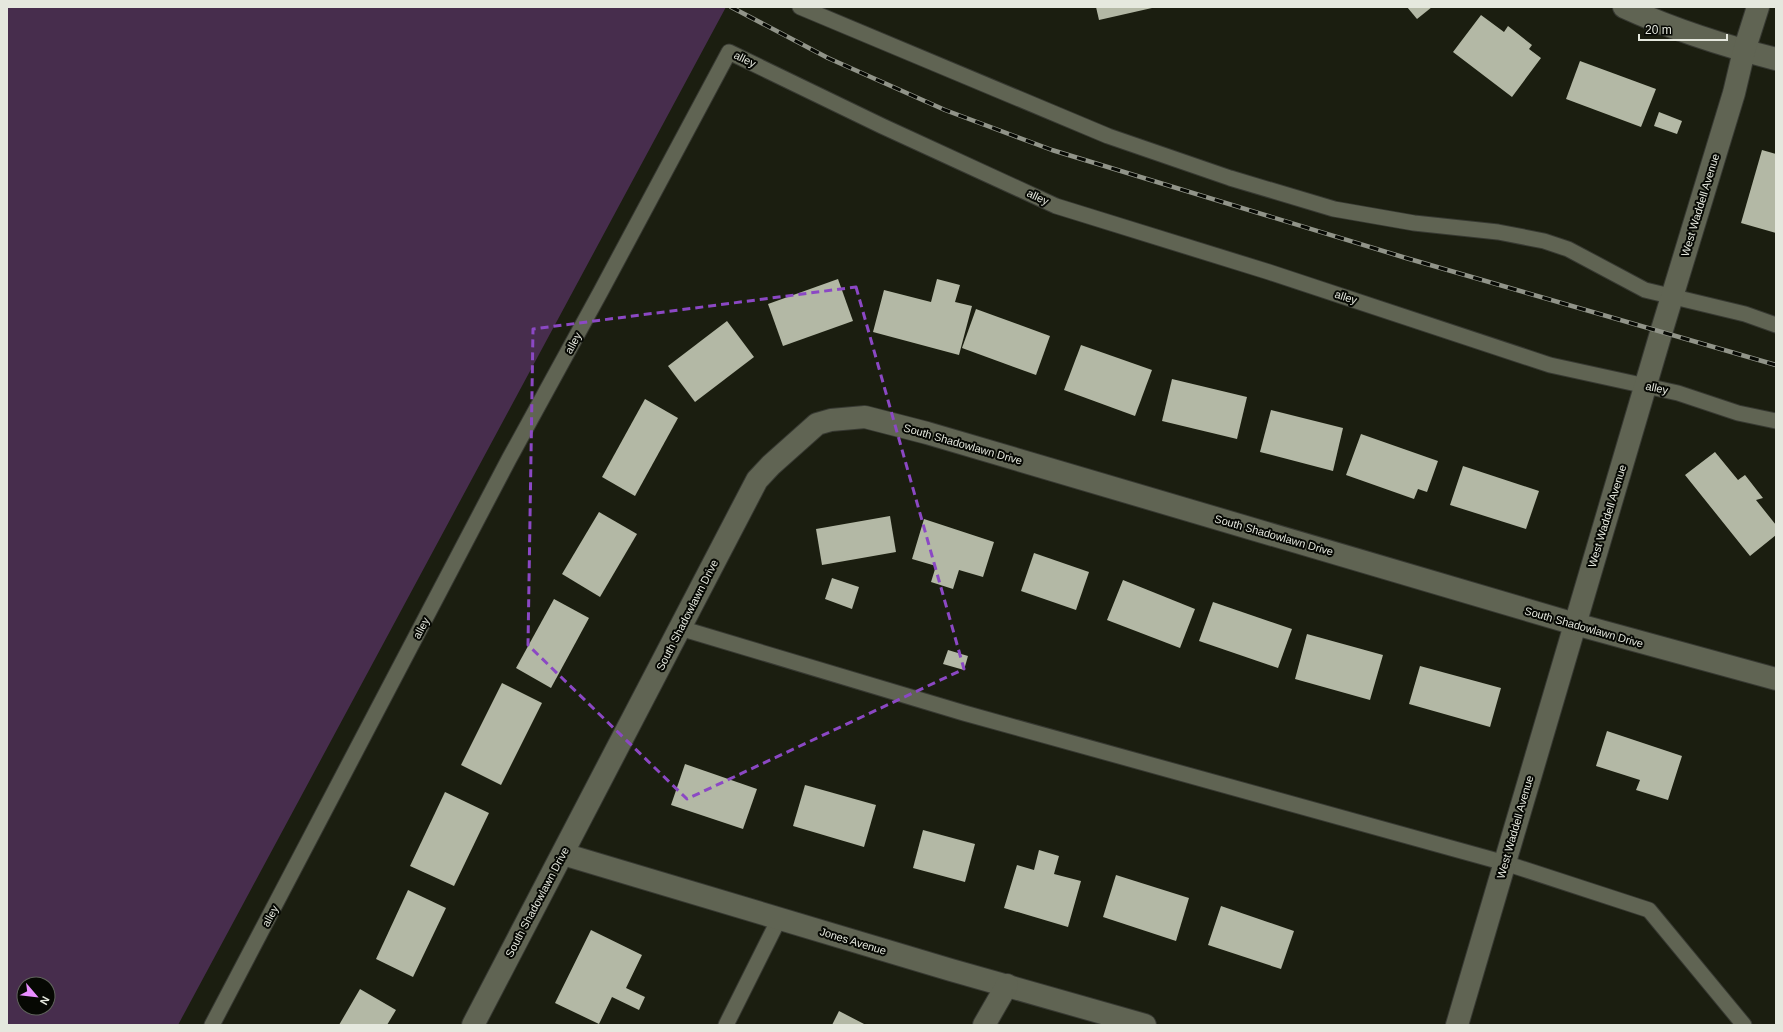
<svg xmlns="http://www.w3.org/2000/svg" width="1783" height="1032" font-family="Arial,sans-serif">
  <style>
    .green { fill: #472d4d; fill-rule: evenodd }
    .building { fill: #b3b8a5 }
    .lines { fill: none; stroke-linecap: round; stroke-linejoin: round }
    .service-casing { stroke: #373932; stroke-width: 17 }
    .minor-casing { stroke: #373932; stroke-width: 24 }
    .service { stroke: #606453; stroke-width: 15 }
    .minor { stroke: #606453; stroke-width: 22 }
    .rail-casing { stroke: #919489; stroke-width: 4.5 }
    .rail { stroke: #060803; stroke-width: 3; stroke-dasharray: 9; stroke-linecap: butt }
    .marked { fill: none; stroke: #8b48c4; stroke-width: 3; stroke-dasharray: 8 5; stroke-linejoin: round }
    .labels { text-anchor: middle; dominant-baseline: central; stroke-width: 4; stroke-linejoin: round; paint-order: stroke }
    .street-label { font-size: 11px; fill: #e5e8de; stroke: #060803 }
  </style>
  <rect width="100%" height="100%" fill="#1b1e10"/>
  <path class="green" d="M7,7H726L178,1025H7ZM24,984H48V1008H24Z"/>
  <g class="building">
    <path d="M1096,7H1152V8L1099,20Z"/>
    <path d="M1407,7H1432L1417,19Z"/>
    <path d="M1481,15L1504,32L1508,26L1532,45L1529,49L1541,58L1512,97L1453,52Z"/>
    <path d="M1580,61L1656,89L1641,127L1566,99Z"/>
    <path d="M1659,112L1682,121L1677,134L1654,126Z"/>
    <path d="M1762,150L1776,154V233L1741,223Z"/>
    <path d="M838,279L853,321L783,346L768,304Z"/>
    <path d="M937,279L960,285L955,302L972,306L959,355L873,332L884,290L931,302Z"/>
    <path d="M976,309L1050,336L1036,375L962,348Z"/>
    <path d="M727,321L754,357L695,402L668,366Z"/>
    <path d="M1081,345L1152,370L1135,416L1064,390Z"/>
    <path d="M1172,379L1247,397L1237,439L1162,421Z"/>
    <path d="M645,399L678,418L635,496L602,477Z"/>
    <path d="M1271,410L1343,428L1333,471L1260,452Z"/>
    <path d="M1361,434L1438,461L1427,492L1418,489L1414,499L1346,475Z"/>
    <path d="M1715,452L1738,480L1745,475L1763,498L1756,500L1776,525V535L1750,556L1685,475Z"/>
    <path d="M1463,466L1539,491L1526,529L1450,505Z"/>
    <path d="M599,512L637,534L600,597L562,574Z"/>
    <path d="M890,516L896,552L822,565L816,529Z"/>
    <path d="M924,519L994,542L983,577L959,570L953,589L931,582L936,566L912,559Z"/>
    <path d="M1034,553L1089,572L1076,610L1021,591Z"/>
    <path d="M832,578L859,587L852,609L825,599Z"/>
    <path d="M1123,580L1195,609L1180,648L1107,620Z"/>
    <path d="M554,599L589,618L551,688L516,668Z"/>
    <path d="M1213,602L1292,629L1278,668L1199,641Z"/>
    <path d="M1307,634L1383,655L1370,700L1295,679Z"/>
    <path d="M948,650L968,656L964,670L943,664Z"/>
    <path d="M1420,666L1501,688L1490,727L1409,704Z"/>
    <path d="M502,683L542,703L501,785L461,765Z"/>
    <path d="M1607,731L1682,756L1668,800L1636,790L1640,780L1596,766Z"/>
    <path d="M685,764L757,789L743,829L671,805Z"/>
    <path d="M805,785L876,805L864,847L793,826Z"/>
    <path d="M445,792L489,813L454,886L410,866Z"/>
    <path d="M923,830L975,844L965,882L913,868Z"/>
    <path d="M1039,850L1059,856L1054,874L1081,881L1068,927L1004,908L1017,865L1034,870Z"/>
    <path d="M1116,875L1189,898L1176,941L1103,917Z"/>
    <path d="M408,890L446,908L413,977L376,959Z"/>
    <path d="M1221,906L1294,931L1281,969L1208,945Z"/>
    <path d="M591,930L642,955L626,988L645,997L639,1010L612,997L599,1024L555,1003Z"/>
    <path d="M360,989L396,1010L387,1025H339Z"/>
    <path d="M839,1011L866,1025H832Z"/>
  </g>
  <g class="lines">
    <g class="service-casing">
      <g id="service">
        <path d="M800,7L1108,136L1230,178L1334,209L1414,223L1498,232L1544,241L1568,249L1645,290L1745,314L1776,325"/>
        <path d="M680,628L964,713L1505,863L1649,910L1744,1025"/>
        <path d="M212,1025L509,459L601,291L729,52L882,126L1056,206L1269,272L1550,365L1678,393L1738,413L1776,421"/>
        <path d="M726,1025L779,919"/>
      </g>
    </g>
    <g class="minor-casing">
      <g id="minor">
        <path d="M1624,7C1672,29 1725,46 1776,59"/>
        <path d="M563,854L951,970L1145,1025"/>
        <path d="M473,1025L757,480L771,465L817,424L831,420L865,417L927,433L1575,624L1776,679"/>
        <path d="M984,1025L1007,985"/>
        <path d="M1457,1025L1661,333L1734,93L1744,51L1758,7"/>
      </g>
    </g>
    <use href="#service" class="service"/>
    <use href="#minor" class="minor"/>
    <g class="rail-casing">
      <path id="rail" d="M731,7L828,58L945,110L1052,150L1406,258L1776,365"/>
    </g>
    <use href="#rail" class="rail"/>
  </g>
  <path class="marked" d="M856,287L964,669L687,799L528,645L533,329Z"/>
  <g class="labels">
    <g class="street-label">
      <text transform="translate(745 59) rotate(26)">alley</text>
      <text transform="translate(1038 197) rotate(25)">alley</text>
      <text transform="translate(1700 205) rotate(-73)">West Waddell Avenue</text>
      <text transform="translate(1346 297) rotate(18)">alley</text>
      <text transform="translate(573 343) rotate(-61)">alley</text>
      <text transform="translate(1657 388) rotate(12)">alley</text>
      <text transform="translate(963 444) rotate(16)">South Shadowlawn Drive</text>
      <text transform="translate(1607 516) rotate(-73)">West Waddell Avenue</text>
      <text transform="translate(1274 535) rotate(16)">South Shadowlawn Drive</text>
      <text transform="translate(687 615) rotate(-63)">South Shadowlawn Drive</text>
      <text transform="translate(1584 627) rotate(16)">South Shadowlawn Drive</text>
      <text transform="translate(421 628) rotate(-62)">alley</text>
      <text transform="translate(1515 827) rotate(-74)">West Waddell Avenue</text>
      <text transform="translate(537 902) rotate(-62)">South Shadowlawn Drive</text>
      <text transform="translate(270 916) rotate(-62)">alley</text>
      <text transform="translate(853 941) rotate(17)">Jones Avenue</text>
    </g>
  </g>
  <rect width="1783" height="1032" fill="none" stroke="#e5e8de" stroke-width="16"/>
  <g transform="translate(36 996) rotate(118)"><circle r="19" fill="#060803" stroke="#5f625b"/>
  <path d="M0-3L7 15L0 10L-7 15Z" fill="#e88eff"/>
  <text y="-6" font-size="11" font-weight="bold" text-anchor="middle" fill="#e5e8de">N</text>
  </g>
  <path d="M1639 34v6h88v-6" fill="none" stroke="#e5e8de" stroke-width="2"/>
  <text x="1645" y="34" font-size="12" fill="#e5e8de" stroke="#060803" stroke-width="3" paint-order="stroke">20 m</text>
</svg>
